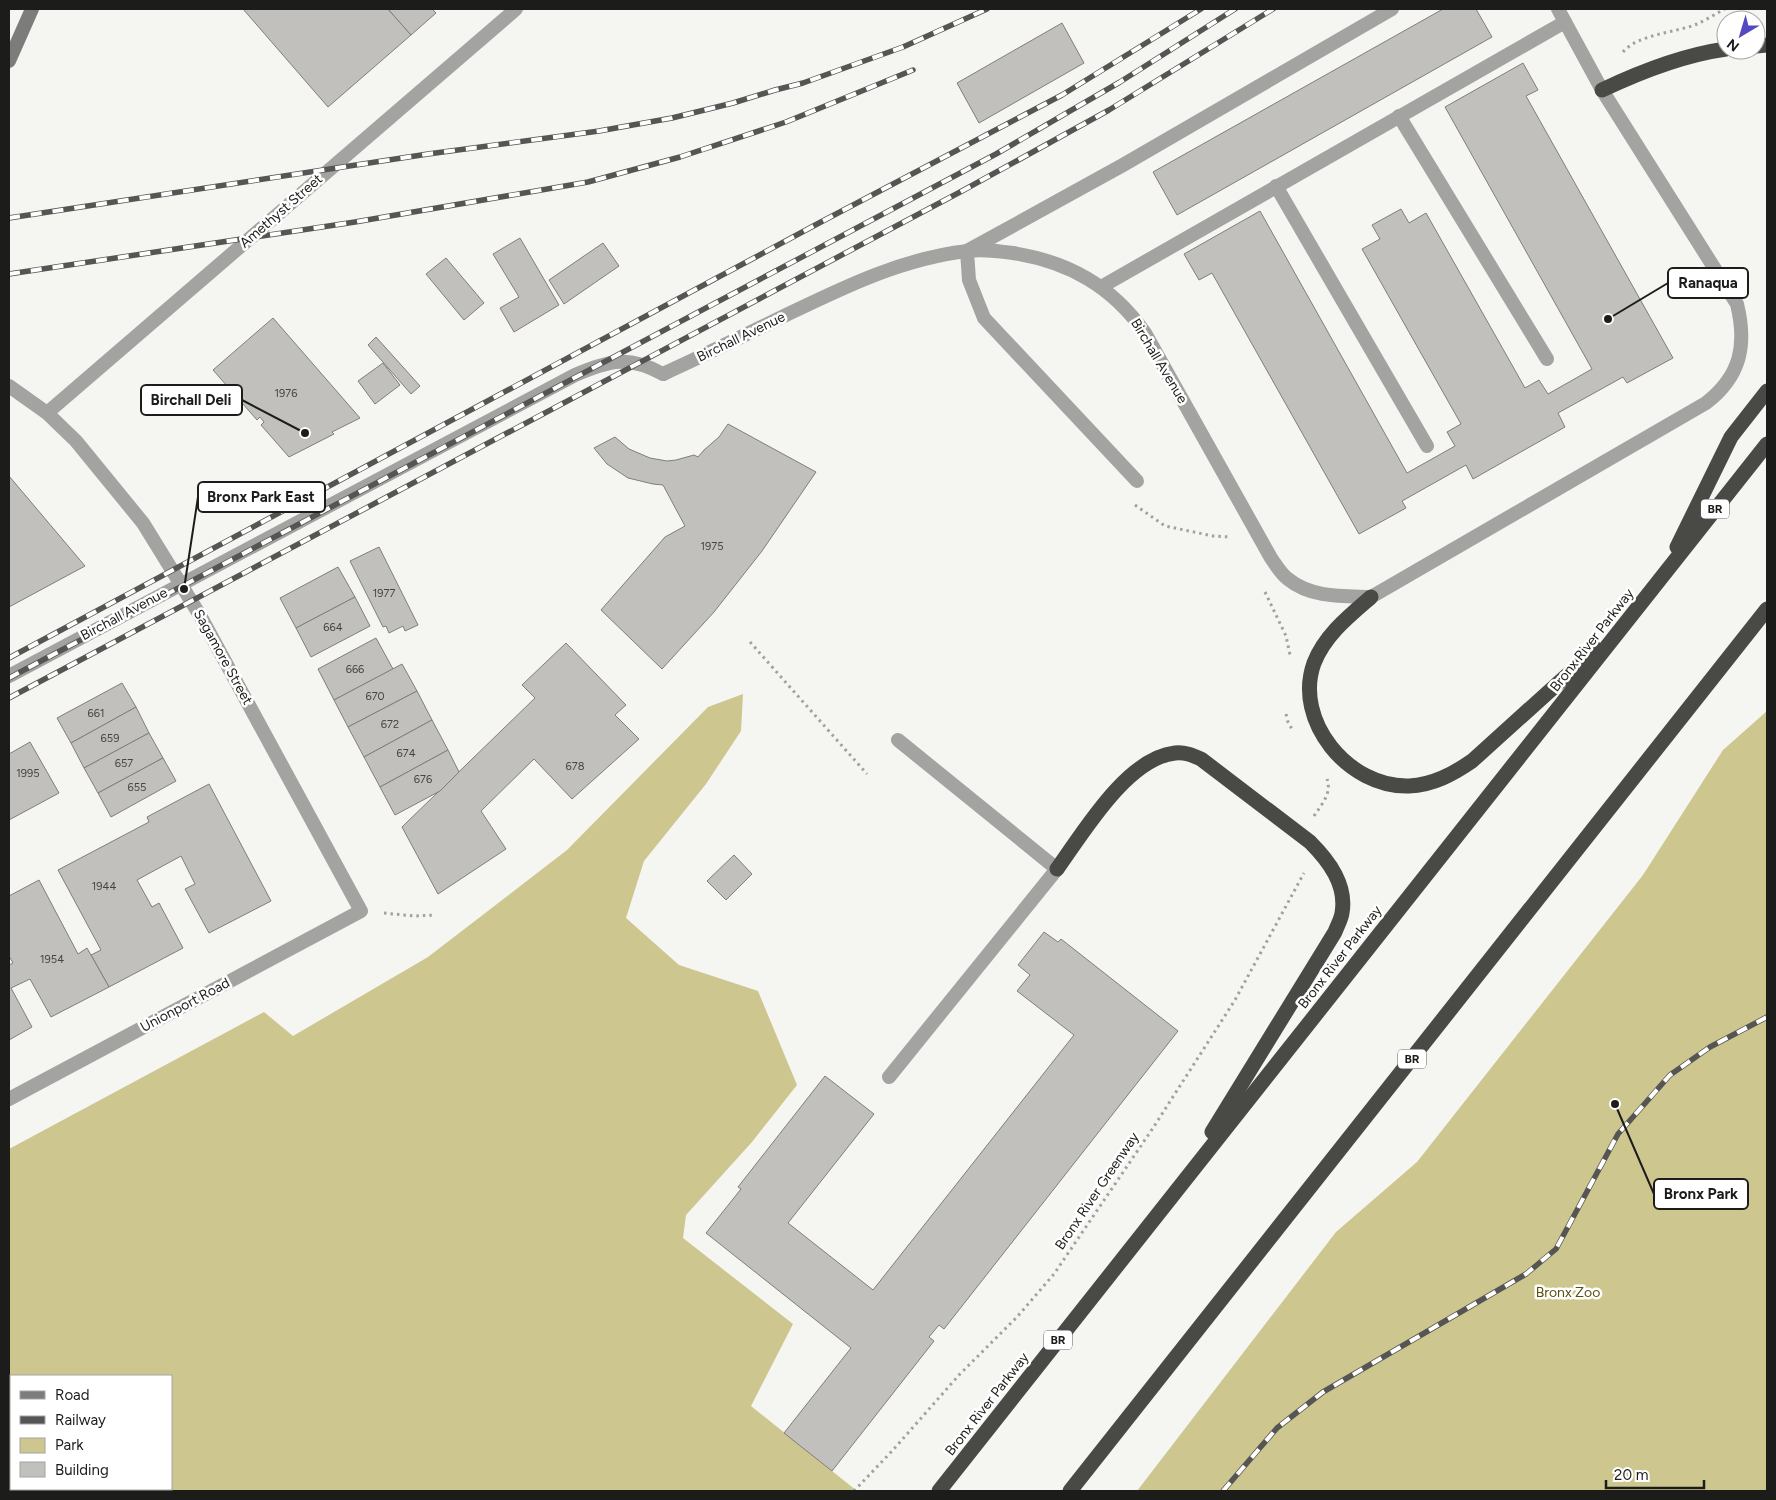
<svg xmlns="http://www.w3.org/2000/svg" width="1776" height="1500" font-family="Figtree,sans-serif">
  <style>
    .green { fill: #cec68f; fill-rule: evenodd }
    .building { fill: #c1c0bd; stroke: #7f7e7b }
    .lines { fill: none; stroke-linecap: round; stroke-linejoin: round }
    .path { stroke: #a1a19f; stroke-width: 3; stroke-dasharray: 2.5 4; stroke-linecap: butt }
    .service { stroke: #a3a3a2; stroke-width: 14 }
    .minor { stroke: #a3a3a2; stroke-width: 14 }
    .secondary { stroke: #7c7c7a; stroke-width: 14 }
    .motorway { stroke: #494946; stroke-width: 15 }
    .rail-casing { stroke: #555553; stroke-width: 5.5 }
    .rail { stroke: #fff; stroke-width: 4; stroke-dasharray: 11; stroke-linecap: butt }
    .labels { text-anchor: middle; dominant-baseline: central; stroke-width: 5; stroke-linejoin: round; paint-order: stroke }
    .number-label { font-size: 11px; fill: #454544 }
    .shield { fill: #fff; stroke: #60605f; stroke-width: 1 }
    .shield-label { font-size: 12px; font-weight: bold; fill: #1c1c1b }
    .street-label { font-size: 14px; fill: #1c1c1b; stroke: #fff }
    .park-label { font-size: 14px; fill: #5a500a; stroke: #fff }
    .leader { fill: none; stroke: #1c1c1b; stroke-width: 2 }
    .callout-dot { fill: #1c1c1b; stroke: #fff; stroke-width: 2 }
    .callout { fill: #fff; stroke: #1c1c1b; stroke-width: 2 }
    .callout-label { font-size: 15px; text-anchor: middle; font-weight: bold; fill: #1c1c1b }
  </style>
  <rect width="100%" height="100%" fill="#f5f5f2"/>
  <g class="green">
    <path d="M743,694L741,731L706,784L644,861L626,918L679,965L758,991L797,1085L752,1142L686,1215L683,1238L793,1324L751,1406L857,1491H9V1149L264,1012L293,1036L428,957L567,850L708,707ZM11,1376H171V1489H11Z"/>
    <path d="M1767,711V1491H1137L1336,1232L1417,1162L1643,875L1723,750Z"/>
  </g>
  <g class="building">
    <path d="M243,9H388L411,35L328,107Z"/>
    <path d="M388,9H432L436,13L411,35Z"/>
    <path d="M1443,9H1476L1492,37L1177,215L1153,172Z"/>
    <path d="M1062,23L1084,63L979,123L957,83Z"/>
    <path d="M1523,63L1538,90L1526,96L1673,358L1627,383L1623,377L1558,413L1565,427L1473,479L1466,465L1402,501L1406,508L1359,534L1212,273L1199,280L1184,254L1260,211L1407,473L1455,446L1447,432L1461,424L1362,249L1380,239L1372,225L1401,209L1409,223L1426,213L1525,388L1539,380L1548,394L1592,369L1445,107Z"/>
    <path d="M520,238L559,305L514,332L500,308L519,297L493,254Z"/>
    <path d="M603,243L619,266L564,304L549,280Z"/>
    <path d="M446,258L484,303L464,320L426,274Z"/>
    <path d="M273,318L360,418L332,432L334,434L289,457L261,425L264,422L260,417L257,420L213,370Z"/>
    <path d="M376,337L420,386L411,394L368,345Z"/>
    <path d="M383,363L400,385L375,404L358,381Z"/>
    <path d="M728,424L816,472L762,551L714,612L662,669L601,610L665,537L685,526L663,485L653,484L628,478L607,464L594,448L615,437L629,449L650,458L667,461L676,460L694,455L698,457L704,450L719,437Z"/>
    <path d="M9,476L85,566L9,607Z"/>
    <path d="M379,547L418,625L405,631L403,626L389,633L386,626L383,627L350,561Z"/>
    <path d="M338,567L355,597L296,628L280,598Z"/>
    <path d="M355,597L370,626L311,657L296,628Z"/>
    <path d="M376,638L393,669L334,700L318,669Z"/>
    <path d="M566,643L626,705L615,715L639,739L572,799L534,759L481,811L506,849L438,894L402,827L535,698L522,685Z"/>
    <path d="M402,664L417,691L348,727L334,700Z"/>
    <path d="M122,683L136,707L71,743L57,718Z"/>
    <path d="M417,691L432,720L364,757L348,727Z"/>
    <path d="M136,707L149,733L84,768L71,743Z"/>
    <path d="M432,720L448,750L380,787L364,757Z"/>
    <path d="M149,733L163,758L98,793L84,768Z"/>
    <path d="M30,742L59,793L9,820V754Z"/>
    <path d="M448,750L459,772L440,791L395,815L380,787Z"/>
    <path d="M163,758L176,781L111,817L98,793Z"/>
    <path d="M209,784L271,901L209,933L185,889L195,884L181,856L137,880L152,907L159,903L183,948L109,987L91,955L101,950L58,870L149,822L147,817Z"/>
    <path d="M734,855L752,874L726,900L707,881Z"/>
    <path d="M39,880L78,954L87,948L109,987L51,1017L30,979L11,988L32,1027L9,1040V965L13,963L9,956V896Z"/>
    <path d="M1044,932L1058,942L1061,939L1178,1031L944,1329L939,1325L929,1337L934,1341L832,1471L784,1433L851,1348L706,1233L741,1189L738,1187L825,1076L874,1114L788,1223L873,1290L1074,1035L1017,991L1030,975L1018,965Z"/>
  </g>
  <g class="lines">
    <g class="path">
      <path d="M1623,52C1638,34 1675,33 1697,24C1706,20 1715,14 1725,9"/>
      <path d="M1135,505L1165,526L1213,536L1231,537"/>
      <path d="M1265,592L1286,636L1290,655"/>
      <path d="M750,642L867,774"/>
      <path d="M1286,714L1288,722L1293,731"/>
      <path d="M1314,816C1322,804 1332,793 1327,779"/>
      <path d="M384,913L414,916L435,915"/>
      <path d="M854,1491L893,1450L959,1375L1017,1317L1054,1274L1153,1128L1235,1000L1304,873"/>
    </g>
    <g class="service">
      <path d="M1399,116L1547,359"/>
      <path d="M1276,186L1427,446"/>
      <path d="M1101,287L1565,22"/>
      <path d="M663,374C705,355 745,335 786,315C844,287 903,258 968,251C983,249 998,251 1013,253C1069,262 1112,286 1145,333L1271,558C1276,565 1281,574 1288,579C1311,598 1343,596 1371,597L1706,403C1741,376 1747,345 1737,304L1602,90L1558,9"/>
      <path d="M1137,481L984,318L969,280L967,251L1123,165L1392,9"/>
      <path d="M889,1077L1057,869L898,740"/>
    </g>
    <g class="minor">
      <path d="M9,386L47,413L76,441L143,523L201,617L361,911L9,1099"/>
      <path d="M47,413L516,9"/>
      <path d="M9,676L575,375C610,360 629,355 663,374"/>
    </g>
    <path class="secondary" d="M9,61L32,9"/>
    <g class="motorway">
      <path d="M1756,46L1767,45"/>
      <path d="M1602,90C1642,71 1683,55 1726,49"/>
      <path d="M1677,547L1731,437L1767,391"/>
      <path d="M1371,597C1349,616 1325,635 1314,663C1293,721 1349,788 1409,786C1433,785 1453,774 1472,761L1596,649"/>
      <path d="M1057,869C1083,833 1127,758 1175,753C1185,752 1192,755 1201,759L1310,842C1329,861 1347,885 1342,913C1341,920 1337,926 1335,932L1212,1132"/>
      <path d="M939,1491L1767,444"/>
      <path d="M1070,1491L1767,609"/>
    </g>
    <g class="rail-casing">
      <g id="rail">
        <path d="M9,218L428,154L599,131L672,118L733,103L775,90L803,83L903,47L987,9"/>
        <path d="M9,274L355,222L588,182L680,157L786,122L913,70"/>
        <path d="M9,658L819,223L1062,95L1201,9"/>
        <path d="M9,678L996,154L1120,82L1235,9"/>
        <path d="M9,698L962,191L1109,110L1273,9"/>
        <path d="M1223,1491L1277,1428L1323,1392L1526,1274L1556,1249L1618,1134L1670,1075L1710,1047L1767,1017"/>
      </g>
    </g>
    <use href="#rail" class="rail"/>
  </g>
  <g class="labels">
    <g class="number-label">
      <text x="286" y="393">1976</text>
      <text x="712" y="546">1975</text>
      <text x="384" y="593">1977</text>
      <text x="333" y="627">664</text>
      <text x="355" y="669">666</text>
      <text x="375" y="696">670</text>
      <text x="96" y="713">661</text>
      <text x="390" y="724">672</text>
      <text x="110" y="738">659</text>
      <text x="406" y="753">674</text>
      <text x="124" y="763">657</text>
      <text x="575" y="766">678</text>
      <text x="28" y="773">1995</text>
      <text x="423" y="779">676</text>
      <text x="137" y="787">655</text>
      <text x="104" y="886">1944</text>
      <text x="52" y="959">1954</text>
    </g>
    <g class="shield">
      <rect x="1701" y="499.5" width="28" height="19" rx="4"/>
      <rect x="1398" y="1049.5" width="28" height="19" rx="4"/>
      <rect x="1044" y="1330.5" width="28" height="19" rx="4"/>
    </g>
    <g class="shield-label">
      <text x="1715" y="509">BR</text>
      <text x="1412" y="1059">BR</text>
      <text x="1058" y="1340">BR</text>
    </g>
    <g class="street-label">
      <text transform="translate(281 211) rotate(-41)">Amethyst Street</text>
      <text transform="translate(741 337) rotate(-26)">Birchall Avenue</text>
      <text transform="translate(1159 361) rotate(59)">Birchall Avenue</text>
      <text transform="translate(124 614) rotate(-28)">Birchall Avenue</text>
      <text transform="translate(1592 640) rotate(-52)">Bronx River Parkway</text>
      <text transform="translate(223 657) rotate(61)">Sagamore Street</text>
      <text transform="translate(1340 957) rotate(-52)">Bronx River Parkway</text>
      <text transform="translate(185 1005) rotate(-28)">Unionport Road</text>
      <text transform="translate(1097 1191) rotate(-56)">Bronx River Greenway</text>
      <text transform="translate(987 1404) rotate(-52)">Bronx River Parkway</text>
    </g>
    <g class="park-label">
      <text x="1568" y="1292">Bronx Zoo</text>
    </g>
  </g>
  <path class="leader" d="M1608 319L1668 283M305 433L242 400M184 589L198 497M1615 1104L1654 1194"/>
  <g class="callout-dot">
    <circle cx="1608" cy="319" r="5"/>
    <circle cx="305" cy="433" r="5"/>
    <circle cx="184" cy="589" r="5"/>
    <circle cx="1615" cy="1104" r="5"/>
  </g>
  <g class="callout">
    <rect x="1668" y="268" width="80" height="30" rx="5"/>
    <rect x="141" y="385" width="101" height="30" rx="5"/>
    <rect x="198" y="482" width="127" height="30" rx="5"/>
    <rect x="1654" y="1179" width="94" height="30" rx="5"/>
  </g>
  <g class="callout-label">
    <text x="1708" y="288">Ranaqua</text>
    <text x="191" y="405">Birchall Deli</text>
    <text x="261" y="502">Bronx Park East</text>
    <text x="1701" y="1199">Bronx Park</text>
  </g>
  <rect width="1776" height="1500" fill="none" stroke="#1c1c1b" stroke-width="20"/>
  <rect x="10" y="1375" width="162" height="115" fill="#ffffff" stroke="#a4a4a4"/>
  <rect x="20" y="1391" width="25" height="8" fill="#7c7c7a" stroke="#a4a4a4"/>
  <text x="55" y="1400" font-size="15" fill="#1c1c1b">Road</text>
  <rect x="20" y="1416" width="25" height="8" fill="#555553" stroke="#a4a4a4"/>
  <text x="55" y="1425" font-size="15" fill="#1c1c1b">Railway</text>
  <rect x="20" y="1438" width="25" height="15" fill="#cec68f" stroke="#a4a4a4"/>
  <text x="55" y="1450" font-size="15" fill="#1c1c1b">Park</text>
  <rect x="20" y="1462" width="25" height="15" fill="#c1c0bd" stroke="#a4a4a4"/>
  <text x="55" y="1475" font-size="15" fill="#1c1c1b">Building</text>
  <g transform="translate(1741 35) rotate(218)"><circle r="24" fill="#ffffff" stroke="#a4a4a4"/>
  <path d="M0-4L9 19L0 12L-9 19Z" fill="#534ac1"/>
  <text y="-8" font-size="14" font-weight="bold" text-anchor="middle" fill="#1c1c1b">N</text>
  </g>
  <path d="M1606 1480v8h98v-8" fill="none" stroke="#1c1c1b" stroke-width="2.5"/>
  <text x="1614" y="1480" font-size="15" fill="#1c1c1b" stroke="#ffffff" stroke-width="4" paint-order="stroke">20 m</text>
</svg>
